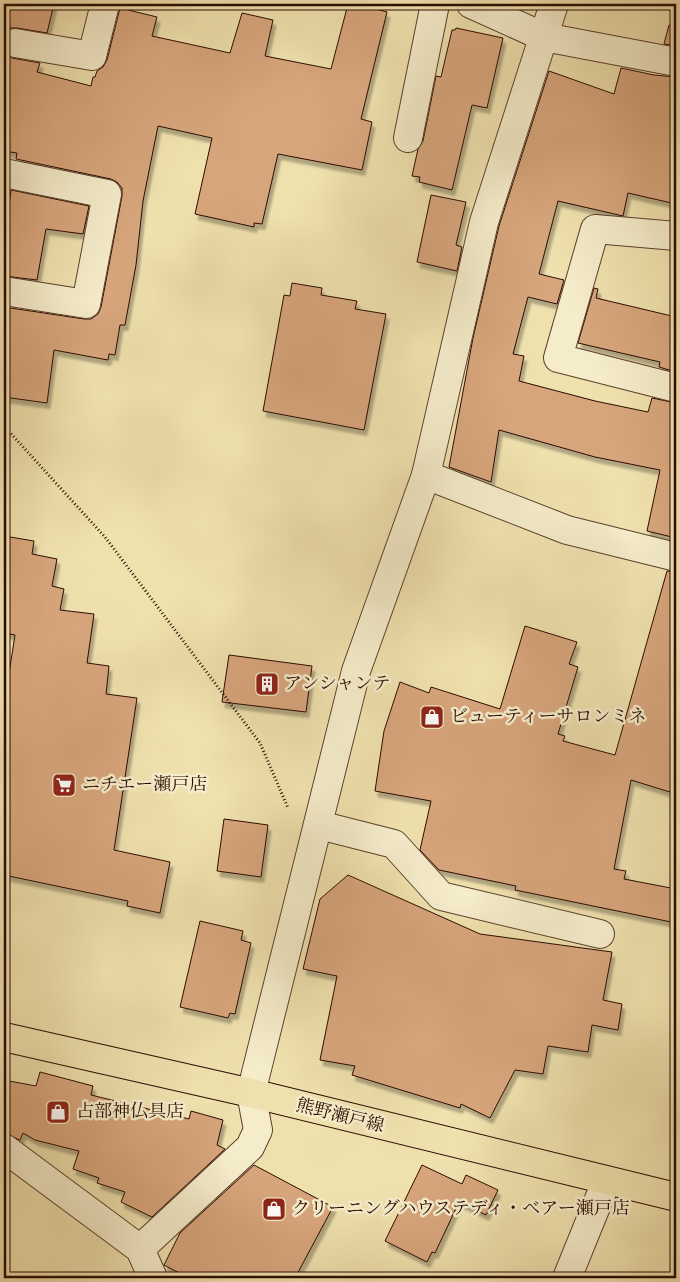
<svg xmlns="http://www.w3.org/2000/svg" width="680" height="1282" font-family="'IM FELL DW Pica','Noto Serif JP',serif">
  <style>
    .building { fill: #d7a57c; stroke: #2b0b00; filter: url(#shadow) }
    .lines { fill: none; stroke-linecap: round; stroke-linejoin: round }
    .minor-casing { stroke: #5c402c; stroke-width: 30 }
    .major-casing { stroke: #2b0b00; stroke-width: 30 }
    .path { stroke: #2b0b00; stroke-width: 3; stroke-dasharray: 1 2.5; stroke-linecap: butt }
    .minor { stroke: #f5ecca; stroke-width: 28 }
    .major { stroke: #efe1ae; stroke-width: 28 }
    .labels { text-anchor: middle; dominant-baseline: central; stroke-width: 5; stroke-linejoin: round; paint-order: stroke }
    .poi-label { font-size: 18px; fill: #2b0b00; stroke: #f5ecca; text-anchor: start }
    .street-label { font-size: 18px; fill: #2b0b00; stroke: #f5ecca }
  </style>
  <defs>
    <filter id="shadow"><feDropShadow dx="3" dy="5.5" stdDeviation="1" flood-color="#0004"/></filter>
  </defs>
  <rect width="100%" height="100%" fill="#efe1ae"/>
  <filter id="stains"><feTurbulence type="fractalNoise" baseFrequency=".004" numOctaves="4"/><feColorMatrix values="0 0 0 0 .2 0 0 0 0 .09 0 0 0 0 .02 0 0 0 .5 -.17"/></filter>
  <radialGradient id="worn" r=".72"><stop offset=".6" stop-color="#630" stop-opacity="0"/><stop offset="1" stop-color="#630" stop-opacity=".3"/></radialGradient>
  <g class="building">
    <path d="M4,4H54L47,33L17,28H10L4,32Z"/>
    <path d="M348,4H358L387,12L361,119L372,122L362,170L278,154L262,224L254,223V227L195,214L212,138L158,126L143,201L136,265L125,325H120L115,355L109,354L108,360L54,350L47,403L4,397V307L84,319H91L98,314L101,307L122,196V188L117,182L111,179L16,159L17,153L4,151L9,110L4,109V53L12,58L40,63L37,72L91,86L93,77H95L97,71L103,67L107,60L120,8L157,17L152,36L230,53L242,13L273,20L265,56L331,69Z"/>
    <path d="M669,25L676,26V46L664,44Z"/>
    <path d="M456,28L503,38L487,108L472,105L452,190L419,182L420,177L412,176L418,149L423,141L436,76L441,77L452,30H455Z"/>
    <path d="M621,68L654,75L676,77V204L628,193L623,216L558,201L539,274L564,280L557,304L528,297L513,354L524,356L519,381L595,401L648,412L652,398L676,403V538L647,531L660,470L595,457L499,430L491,482L449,467L473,338L499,226L549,71L614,94Z"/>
    <path d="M11,190L89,206L83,234L46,229L37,280L4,276V243Z"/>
    <path d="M431,195L466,202L456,245L462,247L457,271L417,262Z"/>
    <path d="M292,283L322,288L321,295L357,301L355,309L386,314L364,430L263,411L284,295L290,296Z"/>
    <path d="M594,288L598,289L596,298L676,317V372L659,367L660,362L578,343Z"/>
    <path d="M4,536L34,541L32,554L57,559L52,586L64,589L60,610L94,614L87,663L109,666L106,694L137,698L114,850L170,862L160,913L127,906L128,901L4,875V705L15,635L4,633Z"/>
    <path d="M667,571L676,572V768L670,792L631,780L614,869L626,871L624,879L676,889V923L515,890L516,886L439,870L420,850L431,801L375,791L384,731L400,682L429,693L431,687L500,709L525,626L577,642L569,664L578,667L558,734L565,736L563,741L615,755Z"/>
    <path d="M229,655L312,666L306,712L222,702Z"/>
    <path d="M224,819L268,825L261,877L217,871Z"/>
    <path d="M348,875L480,934L612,952L603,1000L622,1004L618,1030L592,1025L588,1052L548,1046L543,1074L515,1070L490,1118L461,1104L460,1108L352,1075L355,1066L320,1060L337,976L303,969L320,899Z"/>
    <path d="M200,921L243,931L241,940L251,943L235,1014L230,1013L228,1018L180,1007Z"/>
    <path d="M40,1072L93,1086L91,1095L189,1119L191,1111L223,1120L217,1145L225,1149L152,1217L121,1202L125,1192L97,1183L99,1178L73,1169L79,1151L35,1140L23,1133L20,1140L4,1133V1080L36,1086Z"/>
    <path d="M254,1165L333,1207L295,1278H189L164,1265L180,1233Z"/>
    <path d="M422,1165L462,1184L466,1175L498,1190L486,1215L459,1202L435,1253L432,1252L427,1262L385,1241Z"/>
  </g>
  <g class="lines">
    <g class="minor-casing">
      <g id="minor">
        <path d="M471,4L544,37L676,62"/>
        <path d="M15,43L92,56L105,4"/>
        <path d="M408,138L435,4"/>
        <path d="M4,173L107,194L86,304L4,291"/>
        <path d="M676,236L595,229L558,358L676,388"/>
        <path d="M426,475L567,530L676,557"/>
        <path d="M319,825L394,844L441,896L600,934"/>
        <path d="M4,1148L140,1249L153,1278"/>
        <path d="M140,1249L250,1147L258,1130L251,1093L356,671L426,475L484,222L554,4"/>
        <path d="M567,1278L606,1182"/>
      </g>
    </g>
    <g class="major-casing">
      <path id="major" d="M4,1037L251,1093L676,1197"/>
    </g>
    <path class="path" d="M4,426L105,537L260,743L288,808"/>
    <use href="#minor" class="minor"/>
    <use href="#major" class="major"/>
  </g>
  <defs>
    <g id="building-square" transform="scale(1.25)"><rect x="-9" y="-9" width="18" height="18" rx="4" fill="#8f2418" stroke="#f5ecca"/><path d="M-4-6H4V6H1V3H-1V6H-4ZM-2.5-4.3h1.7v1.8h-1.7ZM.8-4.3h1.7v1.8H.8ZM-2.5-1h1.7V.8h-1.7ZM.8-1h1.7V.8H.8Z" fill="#fff"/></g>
    <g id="shop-square" transform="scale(1.25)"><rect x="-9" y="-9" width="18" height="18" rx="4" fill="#8f2418" stroke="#f5ecca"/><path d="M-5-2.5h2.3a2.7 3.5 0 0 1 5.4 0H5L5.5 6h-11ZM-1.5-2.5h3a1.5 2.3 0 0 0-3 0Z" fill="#fff"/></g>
    <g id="supermarket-square" transform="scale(1.25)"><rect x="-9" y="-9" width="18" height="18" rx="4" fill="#8f2418" stroke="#f5ecca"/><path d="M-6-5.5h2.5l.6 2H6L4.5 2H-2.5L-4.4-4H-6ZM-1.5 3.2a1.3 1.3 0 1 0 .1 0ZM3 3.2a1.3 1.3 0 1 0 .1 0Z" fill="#fff"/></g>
  </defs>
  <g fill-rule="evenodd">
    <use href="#building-square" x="267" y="684"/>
    <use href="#shop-square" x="432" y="717"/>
    <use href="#supermarket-square" x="64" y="785"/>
    <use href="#shop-square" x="58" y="1112"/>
    <use href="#shop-square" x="274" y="1209"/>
  </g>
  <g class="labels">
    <g class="poi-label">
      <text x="284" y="684">アンシャンテ</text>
      <text x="450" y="717">ビューティーサロンミネ</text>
      <text x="82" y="785">ニチエー瀬戸店</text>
      <text x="76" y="1112">占部神仏具店</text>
      <text x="292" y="1209">クリーニングハウステディ・ベアー瀬戸店</text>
    </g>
    <g class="street-label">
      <text transform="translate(340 1116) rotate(14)">熊野瀬戸線</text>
    </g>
  </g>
  <rect width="680" height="1282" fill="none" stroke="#efe1ae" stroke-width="20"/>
  <rect x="5" y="5" width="670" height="1272" fill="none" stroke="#2b0b00" stroke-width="2.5"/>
  <rect x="10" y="10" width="660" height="1262" fill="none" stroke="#2b0b00"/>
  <rect width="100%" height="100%" filter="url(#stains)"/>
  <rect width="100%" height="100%" fill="url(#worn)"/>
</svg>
